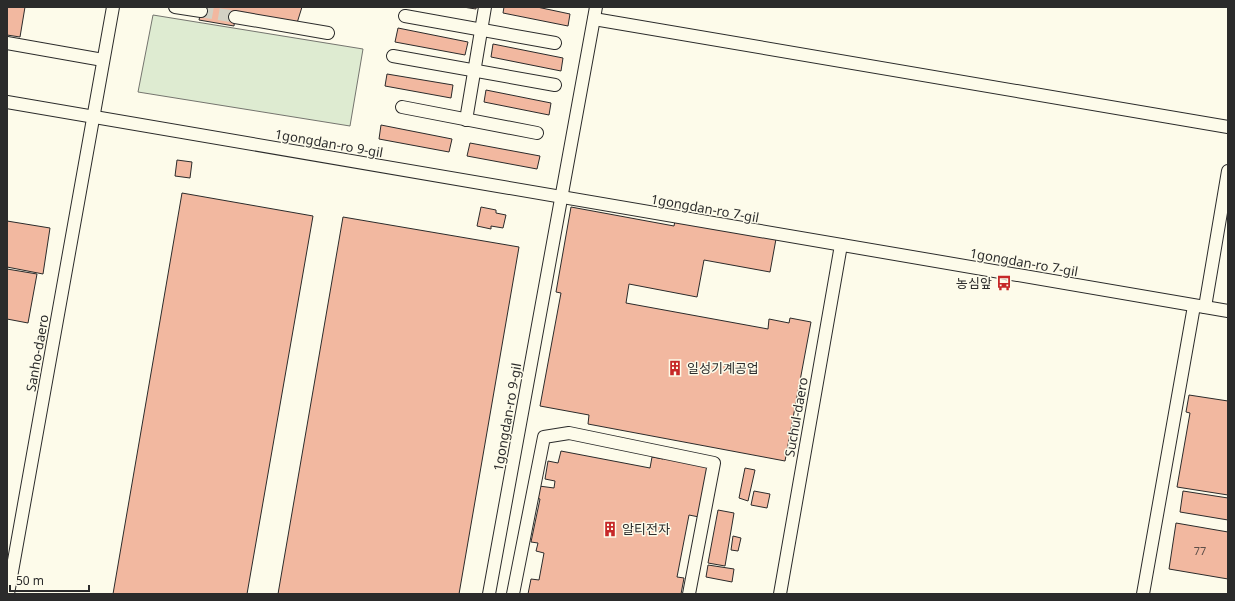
<svg xmlns="http://www.w3.org/2000/svg" width="1235" height="601" font-family="'Noto Sans','Noto Sans KR',sans-serif">
  <style>
    .green { fill: #deebd1; stroke: #74746e }
    .building { fill: #f2b8a0; stroke: #2b2b2b }
    .lines { fill: none; stroke-linecap: round; stroke-linejoin: round }
    .minor-tunnel { stroke: #d3d1c4; stroke-width: 12; stroke-dasharray: 12 6; stroke-linecap: butt }
    .minor-casing { stroke: #2b2b2b; stroke-width: 14 }
    .minor { stroke: #fdfbea; stroke-width: 12 }
    .labels { text-anchor: middle; dominant-baseline: central; stroke-width: 3; stroke-linejoin: round; paint-order: stroke }
    .number-label { font-size: 11px; fill: #5d4e48 }
    .street-label { font-size: 13px; fill: #2b2b2b; stroke: #fdfbea }
    .poi-label { font-size: 13px; fill: #2b2b2b; stroke: #fdfbea; text-anchor: start }
  </style>
  <rect width="100%" height="100%" fill="#fdfbea"/>
  <path class="green" d="M153,15L363,49L350,126L138,92Z"/>
  <g class="building">
    <path d="M7,7H25L20,37L7,35Z"/>
    <path d="M202,7H302L297,23L235,17L234,26L199,20Z"/>
    <path d="M463,7H476V9Z"/>
    <path d="M504,7H537L570,14L568,26L503,13Z"/>
    <path d="M398,28L468,42L465,55L395,42Z"/>
    <path d="M493,44L563,58L561,71L491,57Z"/>
    <path d="M387,74L453,85L451,98L385,86Z"/>
    <path d="M486,90L551,103L549,115L484,102Z"/>
    <path d="M381,125L452,139L449,152L379,139Z"/>
    <path d="M470,143L540,156L537,169L467,156Z"/>
    <path d="M177,160L192,162L190,178L175,176Z"/>
    <path d="M182,193L313,216L247,594H113Z"/>
    <path d="M481,207L496,210V213L506,215L503,228L491,226V229L477,226Z"/>
    <path d="M571,207L674,226L675,221L776,239L770,272L704,260L697,297L629,284L626,303L768,329L769,319L789,323L790,318L811,322L785,461L588,424L589,415L540,406L561,293L556,292Z"/>
    <path d="M343,217L519,247L459,594H278Z"/>
    <path d="M7,221L50,228L43,274L7,267Z"/>
    <path d="M7,269L37,274L28,323L7,319Z"/>
    <path d="M1189,395L1228,401V495L1177,487L1190,413L1186,412Z"/>
    <path d="M561,451L650,468L652,457L663,459L664,455L709,464L699,517L689,515L677,577L684,578L681,594H528L531,579L539,580L544,553L536,551L538,543L531,542L540,499L537,498L539,486L554,488L555,481L545,479L548,461L558,463Z"/>
    <path d="M745,468L755,470L748,501L739,498Z"/>
    <path d="M754,491L770,494L767,508L751,505Z"/>
    <path d="M1183,491L1228,498V520L1180,512Z"/>
    <path d="M718,510L734,513L725,566L708,563Z"/>
    <path d="M1176,523L1228,532V579L1169,569Z"/>
    <path d="M733,536L741,538L738,551L731,550Z"/>
    <path d="M708,565L734,569L732,582L706,577Z"/>
  </g>
  <g class="lines">
    <path class="minor-tunnel" d="M201,11L235,17"/>
    <g class="minor-casing">
      <g id="minor">
        <path d="M175,7L201,11"/>
        <path d="M405,16L555,43"/>
        <path d="M235,17L328,33"/>
        <path d="M594,19L1228,127"/>
        <path d="M7,43L103,60"/>
        <path d="M393,56L555,85"/>
        <path d="M7,102L1228,311"/>
        <path d="M402,107L537,133"/>
        <path d="M466,120L485,7"/>
        <path d="M1205,307L1228,171"/>
        <path d="M8,594L113,7"/>
        <path d="M489,594L596,7"/>
        <path d="M513,594L544,437L569,433L714,463L689,594"/>
        <path d="M780,594L841,245"/>
        <path d="M1143,594L1194,306"/>
      </g>
    </g>
    <use href="#minor" class="minor"/>
  </g>
  <defs>
    <g id="bus-bare" transform="scale(1.2)"><path d="M-5-6H5V4H4V6H2V4H-2V6H-4V4H-5ZM-3.5-4V0h7V-4ZM-3.5 1.2v1.5H-2V1.2ZM2 1.2v1.5H3.5V1.2Z" fill="#c62828" stroke="#fdfbea" stroke-width="2.5" paint-order="stroke"/></g>
    <g id="building-bare" transform="scale(1.2)"><path d="M-4-6H4V6H1V3H-1V6H-4ZM-2.5-4.3h1.7v1.8h-1.7ZM.8-4.3h1.7v1.8H.8ZM-2.5-1h1.7V.8h-1.7ZM.8-1h1.7V.8H.8Z" fill="#c62828" stroke="#fdfbea" stroke-width="2.5" paint-order="stroke"/></g>
  </defs>
  <g fill-rule="evenodd">
    <use href="#bus-bare" x="1004" y="283"/>
    <use href="#building-bare" x="675" y="368"/>
    <use href="#building-bare" x="610" y="529"/>
  </g>
  <g class="labels">
    <g class="number-label">
      <text x="1200" y="550">77</text>
    </g>
    <g class="street-label">
      <text transform="translate(329 143) rotate(10)">1gongdan-ro 9-gil</text>
      <text transform="translate(705 208) rotate(10)">1gongdan-ro 7-gil</text>
      <text transform="translate(1024 262) rotate(10)">1gongdan-ro 7-gil</text>
      <text transform="translate(37 353) rotate(-80)">Sanho-daero</text>
      <text transform="translate(507 417) rotate(-80)">1gongdan-ro 9-gil</text>
      <text transform="translate(796 417) rotate(-80)">Suchul-daero</text>
    </g>
    <g class="poi-label">
      <text x="992" y="283" text-anchor="end">농심앞</text>
      <text x="687" y="368">일성기계공업</text>
      <text x="622" y="529">알티전자</text>
    </g>
  </g>
  <rect width="1235" height="601" fill="none" stroke="#2b2b2b" stroke-width="16"/>
  <path d="M10 585v6h79v-6" fill="none" stroke="#2b2b2b" stroke-width="2"/>
  <text x="16" y="585" font-size="12" fill="#2b2b2b" stroke="#fdfbea" stroke-width="3" paint-order="stroke">50 m</text>
</svg>
